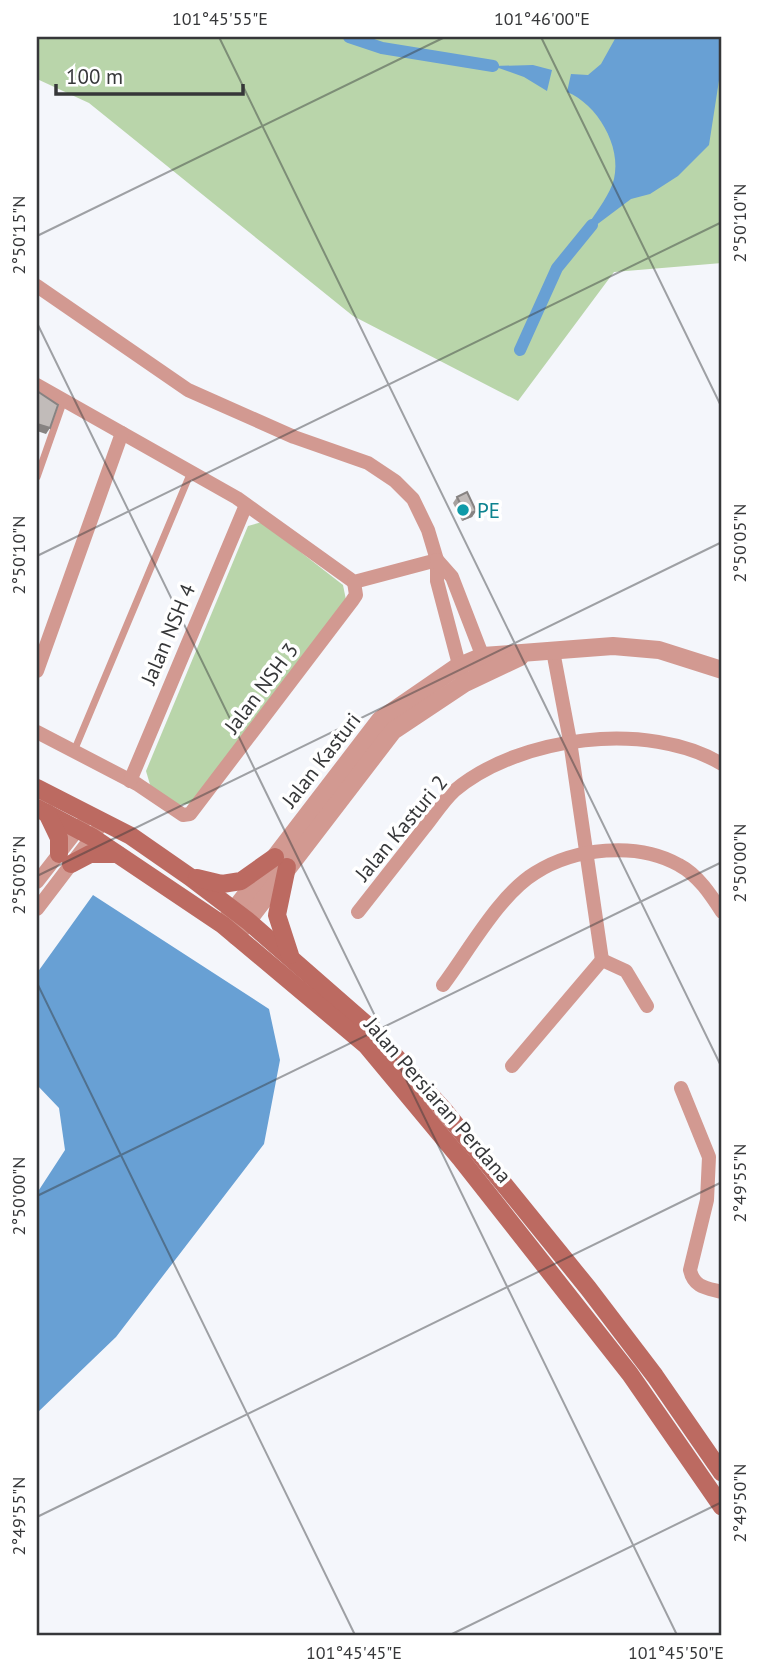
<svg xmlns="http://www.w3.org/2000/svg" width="759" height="1672" font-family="'PT Sans',sans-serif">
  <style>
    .green { fill: #b9d5aa }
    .water { fill: #68a0d4 }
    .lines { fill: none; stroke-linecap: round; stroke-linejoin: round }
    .canal { stroke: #68a0d4; stroke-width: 12 }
    .service { stroke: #d29991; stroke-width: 7 }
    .minor { stroke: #d29991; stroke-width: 14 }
    .tertiary { stroke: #d29991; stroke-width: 18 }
    .secondary { stroke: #bc6a61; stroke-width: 18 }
    .wall { fill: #a6a19f }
    .shaded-wall { fill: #878382 }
    .building { fill: #c1bbb9; stroke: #878382; stroke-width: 2 }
    .ticks { fill: none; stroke: #363739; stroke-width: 2; stroke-opacity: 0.45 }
    .culture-dot { fill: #0f9aa8; stroke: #fff; stroke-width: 2.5 }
    .labels { text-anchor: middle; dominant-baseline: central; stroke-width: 7; stroke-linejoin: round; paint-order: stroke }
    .culture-label { font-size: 21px; fill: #0d838f; stroke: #fff; text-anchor: start }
    .street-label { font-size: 21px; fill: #363739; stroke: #fff }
    .neatline { fill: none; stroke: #363739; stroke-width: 2.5 }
    .ticks-label { font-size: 18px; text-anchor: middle; fill: #363739 }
  </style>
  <rect width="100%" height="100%" fill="#f4f6fb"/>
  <g class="green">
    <path d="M37,37H722V263L614,272L518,401L353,316L89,103L37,79Z"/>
    <path d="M262,522L343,585L346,600L195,803L178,805L151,788L146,771L248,526Z"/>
  </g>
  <g class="water">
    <path d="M616,37H722V61L709,145L678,176L650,194L631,199L595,226L589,223C598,210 610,194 614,179C622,146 597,104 567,92L571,74L588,75L601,64Z"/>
    <path d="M533,65L552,70L547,91L524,77L493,66Z"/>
    <path d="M93,895L269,1009L280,1060L264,1144L116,1337L37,1413V1193L65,1150L59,1108L37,1085V973Z"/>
  </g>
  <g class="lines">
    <g class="canal">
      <path d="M349,37L382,48L493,66"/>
      <path d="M520,350L557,268L592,225"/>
    </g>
    <g class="service">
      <path d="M37,477L64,400"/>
      <path d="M74,751L191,472"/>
    </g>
    <g class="minor">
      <path d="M37,286L188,390L294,437L368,463L395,481L413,499L428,530L437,560V581L462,676"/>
      <path d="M37,385L237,498L354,582L437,560"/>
      <path d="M437,560L452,577L486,665"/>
      <path d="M553,651L570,741L602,960"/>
      <path d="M37,671L122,433"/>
      <path d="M37,732L137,784L183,815L190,814L352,601L356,595L354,582"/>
      <path d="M130,781L246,505"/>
      <path d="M37,882L83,823"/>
      <path d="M37,909L98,829"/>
      <path d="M358,912C380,884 402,856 424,828C433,817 443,801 454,791C519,736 648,720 722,764"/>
      <path d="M443,985C468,952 499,895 535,873C574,848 637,841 679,865C698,875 711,895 722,912"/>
      <path d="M512,1066L602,960L626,971L647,1006"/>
      <path d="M681,1088L709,1157L707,1200L690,1270C694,1288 707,1288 722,1292"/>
    </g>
    <g class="tertiary">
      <path d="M225,922L380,720L457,667L483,656L613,646L659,650L722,670"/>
      <path d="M236,936L393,731L465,683L520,657"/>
    </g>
    <g class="secondary">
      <path d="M37,788L131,836L190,877L248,921L367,1025L443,1109L588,1288L655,1376L722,1473"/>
      <path d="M37,808L92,837L223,925L366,1045L460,1158L630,1374L722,1507"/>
      <path d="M47,813L59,838V854"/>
      <path d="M71,864L90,854H117"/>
      <path d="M287,867L277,915L290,955"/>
      <path d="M197,878L222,884L241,881L275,857"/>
    </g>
  </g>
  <path class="wall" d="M457,497L476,511L472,517L462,521L453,503Z"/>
  <g class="shaded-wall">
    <path d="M37,424L50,428L46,434L37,431Z"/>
    <path d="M476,511L472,517L462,521L466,515Z"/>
  </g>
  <g class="building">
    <path d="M37,391L58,405L50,428L37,424Z"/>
    <path d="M467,492L476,511L466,515L457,497Z"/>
  </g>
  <path class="ticks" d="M219,37L722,1068M541,37L722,408M37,236L445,37M37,323L677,1635M37,556L722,222M37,876L722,542M37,983L355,1635M37,1196L722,862M37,1517L722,1182M450,1635L722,1502"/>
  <circle class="culture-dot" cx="463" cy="510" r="7"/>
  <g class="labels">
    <g class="culture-label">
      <text x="477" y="510">PE</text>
    </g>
    <g class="street-label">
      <text transform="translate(168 634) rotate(-67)">Jalan NSH 4</text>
      <text transform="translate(261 688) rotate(-53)">Jalan NSH 3</text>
      <text transform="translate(321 760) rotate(-52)">Jalan Kasturi</text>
      <text transform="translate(401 828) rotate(-50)">Jalan Kasturi 2</text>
      <text transform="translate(438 1100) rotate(49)">Jalan Persiaran Perdana</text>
    </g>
  </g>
  <rect width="759" height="1672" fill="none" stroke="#ffffff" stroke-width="77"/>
  <path d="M56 84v10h187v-10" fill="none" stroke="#363739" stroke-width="3.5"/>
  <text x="66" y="84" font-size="21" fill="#363739" stroke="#ffffff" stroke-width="5" paint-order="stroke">100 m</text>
  <rect x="38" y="38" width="682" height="1596" class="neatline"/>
  <g class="ticks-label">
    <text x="220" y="25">101°45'55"E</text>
    <text x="542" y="25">101°46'00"E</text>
    <text transform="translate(740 223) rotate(-90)" y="6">2°50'10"N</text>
    <text transform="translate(19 235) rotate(-90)" y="6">2°50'15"N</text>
    <text transform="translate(740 543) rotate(-90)" y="6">2°50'05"N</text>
    <text transform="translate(19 555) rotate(-90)" y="6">2°50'10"N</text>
    <text transform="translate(740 863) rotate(-90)" y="6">2°50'00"N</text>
    <text transform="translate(19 875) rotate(-90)" y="6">2°50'05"N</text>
    <text transform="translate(740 1183) rotate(-90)" y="6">2°49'55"N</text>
    <text transform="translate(19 1196) rotate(-90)" y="6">2°50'00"N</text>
    <text transform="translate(740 1503) rotate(-90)" y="6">2°49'50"N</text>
    <text transform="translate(19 1516) rotate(-90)" y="6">2°49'55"N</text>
    <text x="354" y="1659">101°45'45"E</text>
    <text x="676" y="1659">101°45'50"E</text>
  </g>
</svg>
